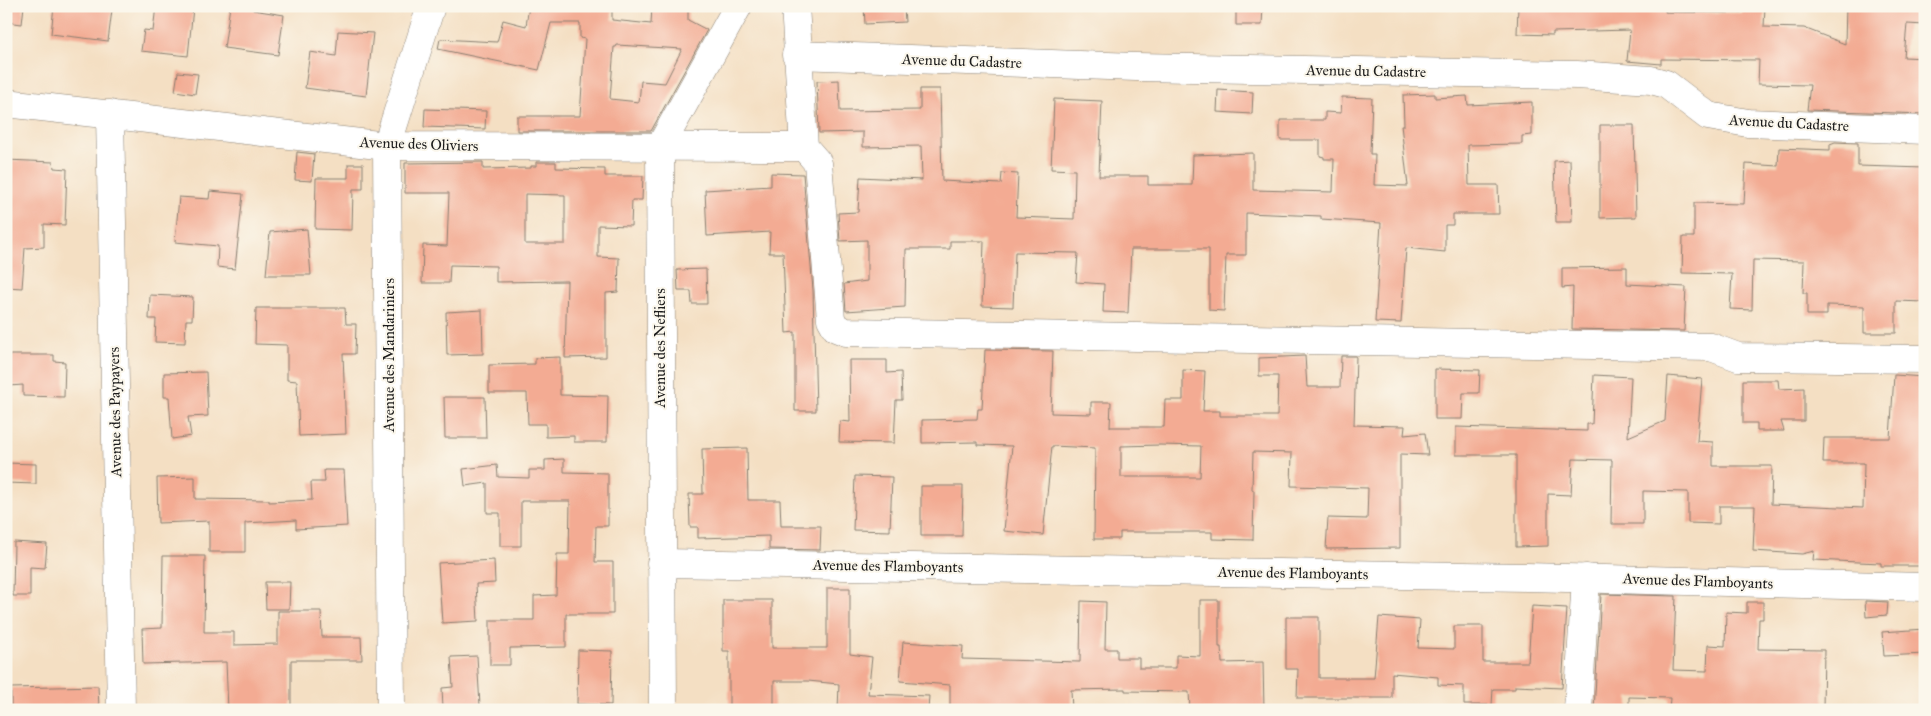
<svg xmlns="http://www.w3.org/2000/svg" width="1931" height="716" font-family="'IM FELL Great Primer',serif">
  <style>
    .building { fill: #f3ab93; fill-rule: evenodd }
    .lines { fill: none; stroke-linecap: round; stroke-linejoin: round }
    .minor-casing { stroke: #887e70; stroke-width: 29 }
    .minor { stroke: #fff; stroke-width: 28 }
    .labels { text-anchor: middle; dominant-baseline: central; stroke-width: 4; stroke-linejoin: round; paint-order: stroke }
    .street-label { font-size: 15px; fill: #1c1c1c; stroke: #fbf7ec }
  </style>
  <rect width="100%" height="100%" fill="#fbf7ec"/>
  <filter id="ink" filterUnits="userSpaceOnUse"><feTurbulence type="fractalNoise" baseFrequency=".02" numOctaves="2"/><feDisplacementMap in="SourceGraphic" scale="10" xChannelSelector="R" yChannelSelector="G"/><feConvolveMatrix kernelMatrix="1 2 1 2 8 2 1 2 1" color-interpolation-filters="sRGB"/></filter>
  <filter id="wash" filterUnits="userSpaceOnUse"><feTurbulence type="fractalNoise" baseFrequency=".0096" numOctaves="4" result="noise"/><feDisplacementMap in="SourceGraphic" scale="20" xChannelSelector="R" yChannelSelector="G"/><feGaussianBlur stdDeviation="1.12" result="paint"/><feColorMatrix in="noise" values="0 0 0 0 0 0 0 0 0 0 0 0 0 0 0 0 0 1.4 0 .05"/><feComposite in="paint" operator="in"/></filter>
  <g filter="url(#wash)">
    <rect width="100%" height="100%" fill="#f4dfc3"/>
    <g id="blocks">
      <g class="building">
        <path d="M6,6H24L22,24L6,22Z"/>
        <path d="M54,6H85L112,10L108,41L51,34Z"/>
        <path d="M156,6L193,8L188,56L141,51L144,30L153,31Z"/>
        <path d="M230,6H253V10L284,15L278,55L224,48Z"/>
        <path d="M529,6H612V20L651,24L652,6H688V20L707,30L651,131H517V116H580L585,39L580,38V23H551L539,70L438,49L440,39L497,42L503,20L526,26ZM617,45L682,49L665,83L641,81L639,102L610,99L614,47H616Z"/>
        <path d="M864,6H904L905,22L865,24Z"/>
        <path d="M1236,6H1263L1262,25H1236Z"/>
        <path d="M1518,6H1666L1665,12L1741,13L1742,6H1765L1764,27L1804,28L1845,44L1846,6H1925V25L1907,24L1904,57L1925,58V114L1807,110L1810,85L1758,84L1759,60L1661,59V64L1627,61L1630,30L1553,32V35L1517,34Z"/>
        <path d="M338,31L373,33L366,96L305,88L310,52L336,56Z"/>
        <path d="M178,72L198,74L195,94L175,91Z"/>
        <path d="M839,80L840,111L920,110V89H940L942,181L1001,184L1002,173L1018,174L1016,217L1074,219L1075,170L1051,169L1054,99L1102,101L1099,176H1148V185H1192L1193,155L1253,153V190L1333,192L1334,159H1324V157L1320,156V140H1280V120H1325V112L1341,113L1342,97L1372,98L1370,154H1375L1374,185L1408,186L1401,125H1404L1403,95L1435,94V98L1467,96L1468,105L1532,102V135L1522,136V144L1468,145L1469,185H1498L1499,214H1453V225H1445V252L1406,248L1401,323L1375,322L1381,223L1321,219V216L1246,213V255H1226L1224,311L1209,310V249H1131L1128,313L1103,312L1104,284L1076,282L1078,253L1015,252L1013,307L982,306L984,241H950V249H906L905,307L846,311L844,284L867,281V240L840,241L838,213L858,212L860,177L922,180L921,146L863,147V132L819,133L817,81Z"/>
        <path d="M1218,90L1253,92L1252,114L1217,112Z"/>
        <path d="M425,109L486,111L485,129L424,127Z"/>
        <path d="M1600,125H1634L1636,217L1600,218Z"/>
        <path d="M1835,142L1858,143V166L1925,168V302L1896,301V333H1864V306L1827,305V315H1807V293H1803L1804,261L1753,260L1752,310L1730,309L1732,274L1682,273L1683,237H1694V203L1744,204L1746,164L1778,166L1779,148L1830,150V144Z"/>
        <path d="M297,152L314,154L312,181L295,180Z"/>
        <path d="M6,160L53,162L54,168L67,169L65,225L44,224V247L25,248L22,288L6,287Z"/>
        <path d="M1570,160L1572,222H1556L1554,161Z"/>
        <path d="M483,162V169L531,168V166H536V162H556V168L605,169V176H643L642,200H632L631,226L598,225V257L619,258L618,292L606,293V357L565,358L567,281L496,282V266L450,265L449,283H422L423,245L447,246L449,193H405V163ZM525,194L565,195V244H525Z"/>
        <path d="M348,164H363V189H353L352,230L315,229L316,178H348Z"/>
        <path d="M771,173L803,174L813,290L816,411H795V332L786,333L783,253H769L770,232L707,236L705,190L771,186Z"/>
        <path d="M210,191L243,194L235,269L217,267L218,246L175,242L179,197L209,199Z"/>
        <path d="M307,229L311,275H266L270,232Z"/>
        <path d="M1627,267V284L1686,287L1684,331L1572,329L1573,287L1562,288V268Z"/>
        <path d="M706,269L707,304H692L691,291H678L677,270Z"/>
        <path d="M150,295L193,297L192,320H186L185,343L155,342L156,319H149Z"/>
        <path d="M256,308H345L346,324H356L355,354H343L346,434L299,436L297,381L287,380V345L255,344Z"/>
        <path d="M482,310L483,354L447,355L446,312Z"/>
        <path d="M985,350L1053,351L1051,413L1091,414V402H1111L1110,427H1164L1165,400H1183V370L1205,371L1203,411H1220V416H1277L1278,376H1259V358L1305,356L1307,387H1340L1341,356H1356L1354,425L1405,426L1404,435L1425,433L1428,455L1400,454V548L1326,549L1328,518L1367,519L1368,488L1291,486L1292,453L1253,452L1252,490H1254L1253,540L1212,539V532H1120V539H1094L1095,448L1052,446L1043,535L1004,531L1012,446L977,445V442L922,443V420L977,419L978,409H982ZM1160,445L1201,446L1200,477H1121V446Z"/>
        <path d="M7,355H54V361L65,362L64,397L23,396V385L9,386Z"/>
        <path d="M560,357V395L608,396L607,442H574V436L546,437V424H528L527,393H489V365L535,364V358Z"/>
        <path d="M849,360H887V373L901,372L902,400H896L894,443L839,442L840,421L850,422Z"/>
        <path d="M1435,369L1480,370L1479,393H1463L1462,419H1435Z"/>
        <path d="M206,372L208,416L188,417L191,436L172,439L169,397H164V373Z"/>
        <path d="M1594,375L1631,377L1628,437L1665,421L1668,376L1702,379L1697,441L1713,442V466H1772L1771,504L1863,508L1864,463H1823L1824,438H1890L1894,375L1925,377V566H1881V563L1813,560L1814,551L1802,554L1753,551L1755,506H1719V524L1688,523V492L1643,491V524H1611L1612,460L1573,459L1571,495L1548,494V546L1516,547V455H1456V427L1587,431V424H1592Z"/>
        <path d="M1743,380H1778L1779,389L1804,388V421H1781L1784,431H1757V423H1743Z"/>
        <path d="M444,397H485L486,438H445Z"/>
        <path d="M747,448L748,500H780L781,526H821L820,550L769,549V536L698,538V527H690L689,494H703L702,449Z"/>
        <path d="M564,459V472L608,473V526H596L595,562H613V614H566V647L510,648V665H490V620H534V596L556,595L557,554H569L570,501H521V546H500V513H487V483L465,486L463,469L497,465L498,477L529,478V470H545V460Z"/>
        <path d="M6,463L36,464V484L6,483Z"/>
        <path d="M324,470H344L347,526L296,529V520L245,523V552H209V521L158,523L157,478L195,477V499L269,500V502L312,500L311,482H325Z"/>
        <path d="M855,476L892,477L890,531L853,530Z"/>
        <path d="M921,486H963L962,536H921Z"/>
        <path d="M14,542L47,544L45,568L30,567V596H13Z"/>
        <path d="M163,556H205L204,632H234V645L278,644V611H321L322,637H361L362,660H291V710H228L226,662L143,664L142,629L162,628Z"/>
        <path d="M494,560L495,583L476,584L478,621L442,623L438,563Z"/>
        <path d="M265,582H290L289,609H266Z"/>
        <path d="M827,588H850V654L872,657L868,694L929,696L928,710H838L839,684L808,681H774V710H729V651H723V600H772V648H827Z"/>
        <path d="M1601,594L1676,596L1673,670L1707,671L1708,645L1725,646L1726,612L1747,613V602H1763V619H1759L1758,649L1824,650L1823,709L1669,710L1670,698L1629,697V710H1594Z"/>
        <path d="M1200,600H1219V647H1221L1222,663L1263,662L1264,710H1190L1189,692L1125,691V689L1071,690L1072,710H950V685L900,681L903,642L963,646L962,659L1080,662L1081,601L1106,602L1105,649H1117V658H1139V668H1176V655L1200,656Z"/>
        <path d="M1865,601L1888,602L1887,615L1866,617Z"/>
        <path d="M1532,606L1567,608L1562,688L1515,686V689H1493L1492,705H1464V686L1438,685V677L1392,673V698H1297L1298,669H1286V617H1319V678H1374L1379,617L1420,620L1418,648L1454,649V626H1483V662H1528Z"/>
        <path d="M1925,629V654L1884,656L1882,632Z"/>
        <path d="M578,650L612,651L611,705L577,704Z"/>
        <path d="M477,656L480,706L443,708L442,688L453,687L451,657Z"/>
        <path d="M98,686L99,708L11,709V688Z"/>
      </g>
    </g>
  </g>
  <g filter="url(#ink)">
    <use href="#blocks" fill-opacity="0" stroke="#887e70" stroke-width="1"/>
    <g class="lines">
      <g class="minor-casing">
        <g id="minor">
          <path d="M795,6L804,147L818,163L831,319L836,328L846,332L1711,347L1738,357L1925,359"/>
          <path d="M796,55L1136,67L1577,75L1651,80L1666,84L1708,116L1748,123L1925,130"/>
          <path d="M6,103L387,146L804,147"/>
          <path d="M110,114L121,710"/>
          <path d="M661,563L1526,577L1925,587"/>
          <path d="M391,710L387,146L431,6"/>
          <path d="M663,710L660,147L738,6"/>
          <path d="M1578,710L1586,578"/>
        </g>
      </g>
      <use href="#minor" class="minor"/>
    </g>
  </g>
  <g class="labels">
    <g class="street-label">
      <text transform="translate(962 61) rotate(2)">Avenue du Cadastre</text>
      <text transform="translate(1366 71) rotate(1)">Avenue du Cadastre</text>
      <text transform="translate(1789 123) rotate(3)">Avenue du Cadastre</text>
      <text transform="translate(419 144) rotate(2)">Avenue des Oliviers</text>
      <text transform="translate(660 348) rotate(-90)">Avenue des Nefliers</text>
      <text transform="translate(389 355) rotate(-90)">Avenue des Mandariniers</text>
      <text transform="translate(115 412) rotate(-91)">Avenue des Paypayers</text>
      <text transform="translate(888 566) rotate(1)">Avenue des Flamboyants</text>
      <text transform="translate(1293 573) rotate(1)">Avenue des Flamboyants</text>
      <text transform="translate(1698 581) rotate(2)">Avenue des Flamboyants</text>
    </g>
  </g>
  <rect width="1931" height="716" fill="none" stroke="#fbf7ec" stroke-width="25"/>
</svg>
